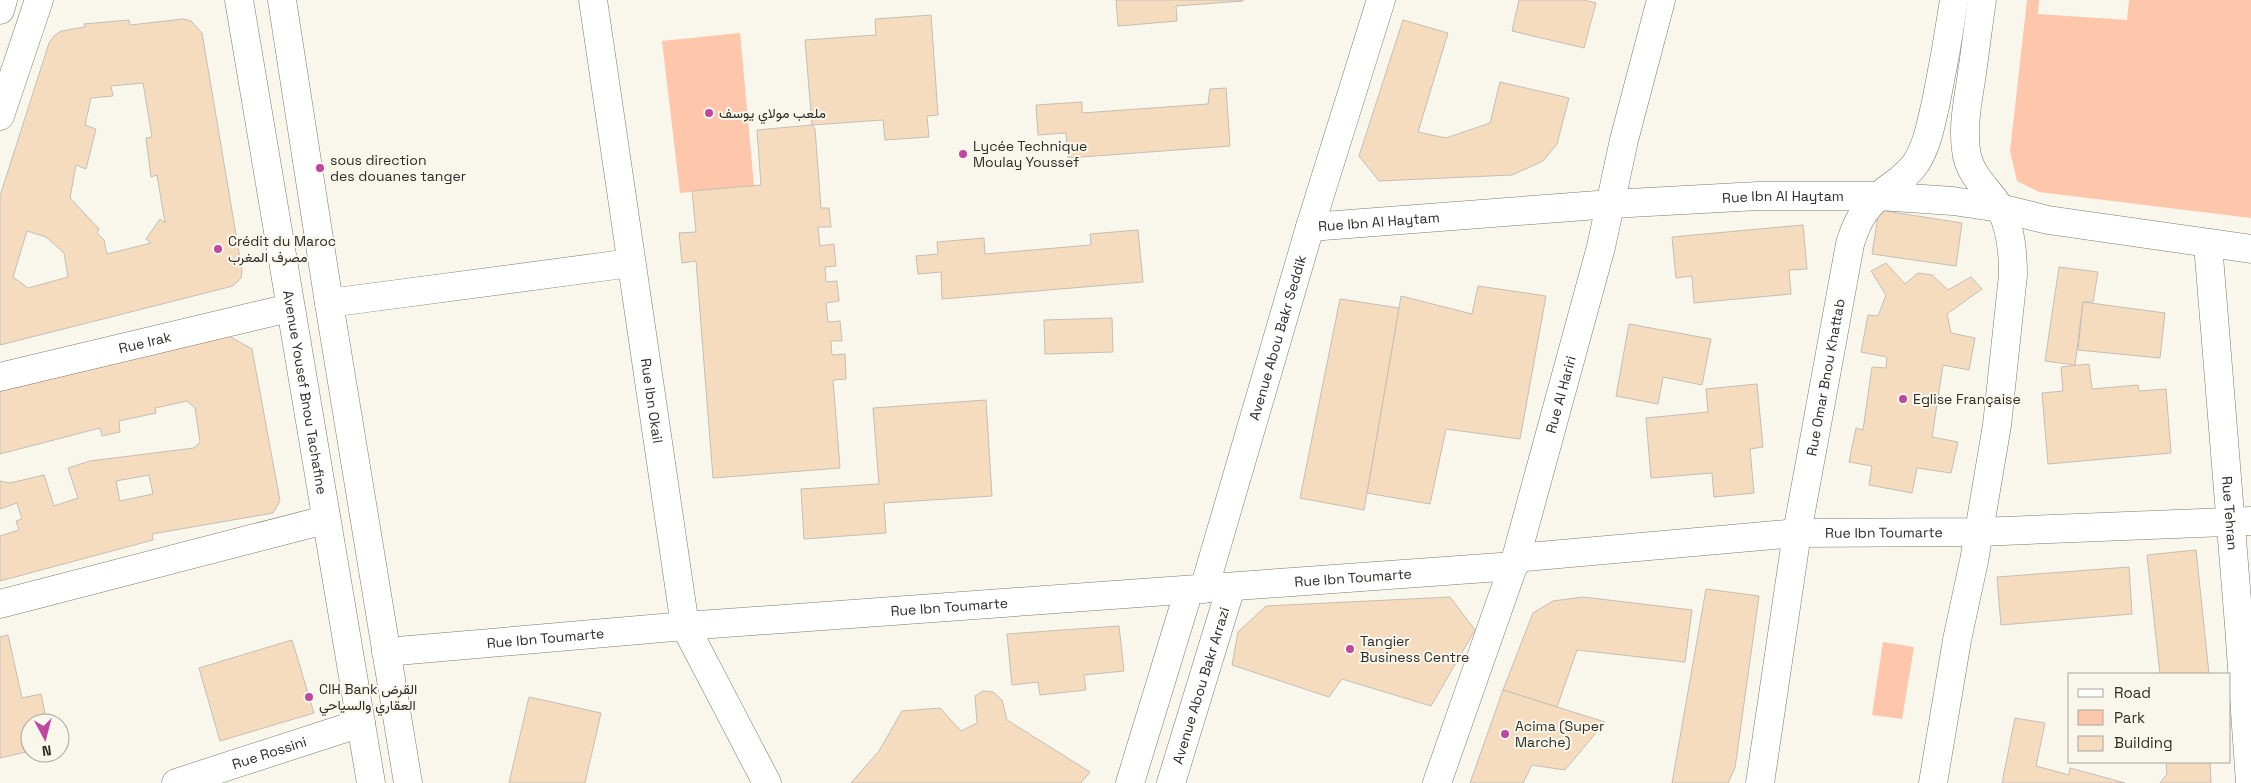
<svg xmlns="http://www.w3.org/2000/svg" width="2251" height="783" font-family="'Space Grotesk',Vazirmatn,sans-serif">
  <style>
    .green { fill: #fec6ab }
    .building { fill: #f6dcbf; stroke: #c5beb5; fill-rule: evenodd }
    .lines { fill: none; stroke-linecap: round; stroke-linejoin: round }
    .street-casing { stroke: #7c796f; stroke-width: 29 }
    .secondary-casing { stroke: #7c796f; stroke-width: 29 }
    .street { stroke: #fff; stroke-width: 28 }
    .secondary { stroke: #fff; stroke-width: 28 }
    .poi-dot { fill: #bf489e; stroke: #f9f6eb; stroke-width: 2 }
    .labels { text-anchor: middle; dominant-baseline: central; stroke-width: 4; stroke-linejoin: round; paint-order: stroke }
    .poi-label { font-size: 14px; fill: #2e2d29; stroke: #f9f6eb; text-anchor: start }
    .street-label { font-size: 14px; fill: #2e2d29; stroke: #f9f6eb }
  </style>
  <rect width="100%" height="100%" fill="#f9f6eb"/>
  <g class="green">
    <path d="M2027,0H2039L2038,14L2127,20L2129,0H2251V218L2039,192L2017,181L2010,151Z"/>
    <path d="M740,33L754,186L680,193L662,41Z"/>
    <path d="M1883,642L1914,647L1902,719L1872,715Z"/>
  </g>
  <g class="building">
    <path d="M1116,0H1243V1L1176,6L1177,21L1118,26Z"/>
    <path d="M1519,0H1584L1596,3L1584,48L1512,31Z"/>
    <path d="M931,15L938,115L927,116L929,137L885,140L883,120L812,125L805,40L876,35L875,19Z"/>
    <path d="M183,19L191,21L202,33L242,270L241,278L233,286L0,345V196L49,43L54,36L61,31L85,27L84,24L129,20L130,25ZM143,83L152,137L146,138L151,177L157,175L165,223L160,219L146,239L151,243L107,254L104,240L97,233L99,229L70,198L76,165L86,169L96,129L85,125L91,98L113,96L111,86ZM27,231L46,237L64,253L68,277L28,288L13,277Z"/>
    <path d="M1403,20L1448,33L1418,132L1446,138L1490,123L1500,82L1569,98L1557,144L1543,161L1512,175L1379,181L1359,156Z"/>
    <path d="M1226,88L1230,146L1068,158L1066,133L1038,135L1036,105L1082,102V113L1208,104L1210,89Z"/>
    <path d="M812,125L815,129L821,208H829L831,227H818L820,246L834,244L836,266L825,267L826,282L837,281L839,301L826,303L828,322L840,321L842,341H831L832,355L845,354L846,379L833,380L840,468L713,478L696,261L682,263L679,233L696,232L692,191L761,185L757,130Z"/>
    <path d="M1879,210L1962,223L1956,266L1872,254Z"/>
    <path d="M1803,225L1807,269L1789,270L1791,294L1694,303L1692,276L1676,278L1672,237Z"/>
    <path d="M1138,230L1143,282L942,299L941,272L918,274L916,256L938,254L937,242L984,238L985,254L1091,245L1090,234Z"/>
    <path d="M1886,263L1905,284L1918,273L1932,275L1948,290L1971,277L1982,289L1947,314L1951,333L1975,338L1969,370L1943,365L1932,437L1958,442L1951,473L1917,468L1912,493L1869,485L1872,466L1849,462L1856,428L1863,430L1872,367L1886,368L1887,357L1861,352L1868,315L1878,316L1886,295L1871,271Z"/>
    <path d="M2059,267L2098,272L2093,302H2083L2075,365L2045,361Z"/>
    <path d="M1478,286L1546,296L1520,439L1446,429L1430,504L1367,493L1401,296L1472,314Z"/>
    <path d="M1340,299L1399,308L1364,510L1300,498Z"/>
    <path d="M2083,302L2165,313L2160,358L2078,350Z"/>
    <path d="M1112,318L1113,352L1045,354L1044,320Z"/>
    <path d="M1629,324L1711,339L1702,385L1663,377L1658,404L1616,396Z"/>
    <path d="M227,335L252,349L280,501L273,513L152,534L153,540L0,581V536L19,530L16,521L22,519L17,503L0,509V481L10,483L44,475L54,506L78,498L68,468L90,461L194,448L200,442L195,408L187,401L155,408L156,413L119,421L120,432L102,436L100,428L0,454V391ZM149,475L153,494L120,501L116,481Z"/>
    <path d="M2089,364L2092,389L2138,385L2139,391L2166,389L2171,453L2048,464L2042,393L2063,391L2061,367Z"/>
    <path d="M1757,384L1763,447L1750,449L1754,493L1714,497L1712,473L1651,478L1646,418L1708,412L1706,389Z"/>
    <path d="M986,400L992,496L884,503L886,533L804,539L801,489L879,484L873,408Z"/>
    <path d="M2196,550L2209,674H2160L2147,555Z"/>
    <path d="M2129,567L2132,614L2001,625L1997,577Z"/>
    <path d="M1706,589L1759,596L1735,768L1728,783H1672Z"/>
    <path d="M1450,597L1475,630L1431,706L1342,679L1329,697L1232,665L1238,632L1266,606Z"/>
    <path d="M1583,597L1692,610L1685,662L1577,650L1557,707L1503,690L1533,613L1553,601Z"/>
    <path d="M1119,626L1124,671L1084,675L1086,690L1040,695L1038,682L1012,685L1007,634Z"/>
    <path d="M8,635L22,698L41,694L47,723H30V751L0,758V637Z"/>
    <path d="M292,640L314,713L220,741L199,668Z"/>
    <path d="M1503,690L1557,707L1605,722L1565,770L1532,765L1523,783H1470Z"/>
    <path d="M983,691L993,692L1002,700L1007,720L1090,772L1081,783H851L879,751L902,711L940,708L961,731L977,723L975,696Z"/>
    <path d="M529,697L601,713L585,783H509Z"/>
    <path d="M2015,718L2045,723L2036,766L2069,775L2070,768L2125,783H2002Z"/>
    <path d="M60,725L65,743L60,744Z"/>
    <path d="M2166,762H2210L2211,783H2160L2167,774Z"/>
  </g>
  <g class="lines">
    <g class="street-casing">
      <g id="street">
        <path id="s1" d="M593,0L685,626L767,783"/>
        <path id="s2" d="M1310,227L1611,204L1758,196H1879L1953,201L2000,208L2048,220L2251,249"/>
        <path id="s3" d="M2208,244L2239,625L2250,783"/>
        <path d="M329,303L631,263"/>
        <path id="s4" d="M0,377L289,308"/>
        <path id="s5" d="M1516,558L1797,533L1979,532L2251,521"/>
        <path id="s6" d="M1204,589L1310,227L1381,0"/>
        <path d="M0,604L325,520"/>
        <path id="s7" d="M386,652L685,626L1514,566"/>
        <path id="s8" d="M176,783L361,723"/>
        <path d="M1130,783L1189,590"/>
        <path id="s9" d="M1171,783L1231,587"/>
        <path id="s10" d="M1437,783L1516,558L1601,247L1624,140L1661,0"/>
        <path id="s11" d="M1760,783L1797,533L1850,244C1856,224 1863,210 1879,196C1891,185 1907,177 1916,163C1928,144 1931,123 1936,102C1943,68 1949,34 1954,0"/>
        <path d="M1933,783L1957,640L1974,561L1997,425L2013,275C2013,253 2011,227 2000,208C1989,190 1972,178 1967,156C1962,132 1967,105 1971,80C1975,53 1978,27 1982,0"/>
      </g>
    </g>
    <g class="secondary-casing">
      <g id="secondary">
        <path id="s12" d="M239,0L371,783"/>
        <path d="M282,0L329,303L408,783"/>
        <path d="M0,10L3,0"/>
        <path d="M0,116L39,0"/>
      </g>
    </g>
    <use href="#street" class="street"/>
    <use href="#secondary" class="secondary"/>
  </g>
  <g class="poi-dot">
    <circle cx="709" cy="113" r="5"/>
    <circle cx="963" cy="154" r="5"/>
    <circle cx="320" cy="168" r="5"/>
    <circle cx="218" cy="249" r="5"/>
    <circle cx="1903" cy="399" r="5"/>
    <circle cx="1350" cy="649" r="5"/>
    <circle cx="309" cy="697" r="5"/>
    <circle cx="1505" cy="734" r="5"/>
  </g>
  <g class="labels">
    <g class="poi-label">
      <text x="719" y="113">ملعب مولاي يوسف</text>
      <text x="973" y="146">Lycée Technique<tspan x="973" dy="16">Moulay Youssef</tspan></text>
      <text x="330" y="160">sous direction<tspan x="330" dy="16">des douanes tanger</tspan></text>
      <text x="228" y="241">Crédit du Maroc<tspan x="228" dy="16">مصرف المغرب</tspan></text>
      <text x="1913" y="399">Eglise Française</text>
      <text x="1360" y="641">Tangier<tspan x="1360" dy="16">Business Centre</tspan></text>
      <text x="319" y="689">CIH Bank القرض<tspan x="319" dy="16">العقاري والسياحي</tspan></text>
      <text x="1515" y="726">Acima (Super<tspan x="1515" dy="16">Marche)</tspan></text>
    </g>
    <g class="street-label">
      <text stroke="none"><textPath href="#s2" startOffset="474">Rue Ibn Al Haytam</textPath></text>
      <text stroke="none"><textPath href="#s2" startOffset="69">Rue Ibn Al Haytam</textPath></text>
      <text stroke="none"><textPath href="#s6" startOffset="262">Avenue Abou Bakr Seddik</textPath></text>
      <text stroke="none"><textPath href="#s4" startOffset="149">Rue Irak</textPath></text>
      <text stroke="none"><textPath href="#s11" startOffset="411">Rue Omar Bnou Khattab</textPath></text>
      <text stroke="none"><textPath href="#s12" startOffset="398">Avenue Yousef Bnou Tachafine</textPath></text>
      <text stroke="none"><textPath href="#s10" startOffset="408">Rue Al Hariri</textPath></text>
      <text stroke="none"><textPath href="#s1" startOffset="405">Rue Ibn Okail</textPath></text>
      <text stroke="none"><textPath href="#s3" startOffset="270">Rue Tehran</textPath></text>
      <text stroke="none"><textPath href="#s5" startOffset="369">Rue Ibn Toumarte</textPath></text>
      <text stroke="none"><textPath href="#s7" startOffset="970">Rue Ibn Toumarte</textPath></text>
      <text stroke="none"><textPath href="#s7" startOffset="565">Rue Ibn Toumarte</textPath></text>
      <text stroke="none"><textPath href="#s7" startOffset="160">Rue Ibn Toumarte</textPath></text>
      <text stroke="none"><textPath href="#s9" startOffset="102">Avenue Abou Bakr Arrazi</textPath></text>
      <text stroke="none"><textPath href="#s8" startOffset="98">Rue Rossini</textPath></text>
    </g>
  </g>
  <rect x="2068" y="673" width="162" height="90" fill="#f9f6eb" stroke="#a8a69d"/>
  <rect x="2078" y="689" width="25" height="8" fill="#ffffff" stroke="#a8a69d"/>
  <text x="2114" y="698" font-size="15" fill="#2e2d29">Road</text>
  <rect x="2078" y="710" width="25" height="15" fill="#fec6ab" stroke="#a8a69d"/>
  <text x="2114" y="723" font-size="15" fill="#2e2d29">Park</text>
  <rect x="2078" y="736" width="25" height="15" fill="#f6dcbf" stroke="#a8a69d"/>
  <text x="2114" y="748" font-size="15" fill="#2e2d29">Building</text>
  <g transform="translate(45 738) rotate(173)"><circle r="24" fill="#f9f6eb" stroke="#a8a69d"/>
  <path d="M0-4L9 19L0 12L-9 19Z" fill="#bf489e"/>
  <text y="-8" font-size="14" font-weight="bold" text-anchor="middle" fill="#2e2d29">N</text>
  </g>
</svg>
